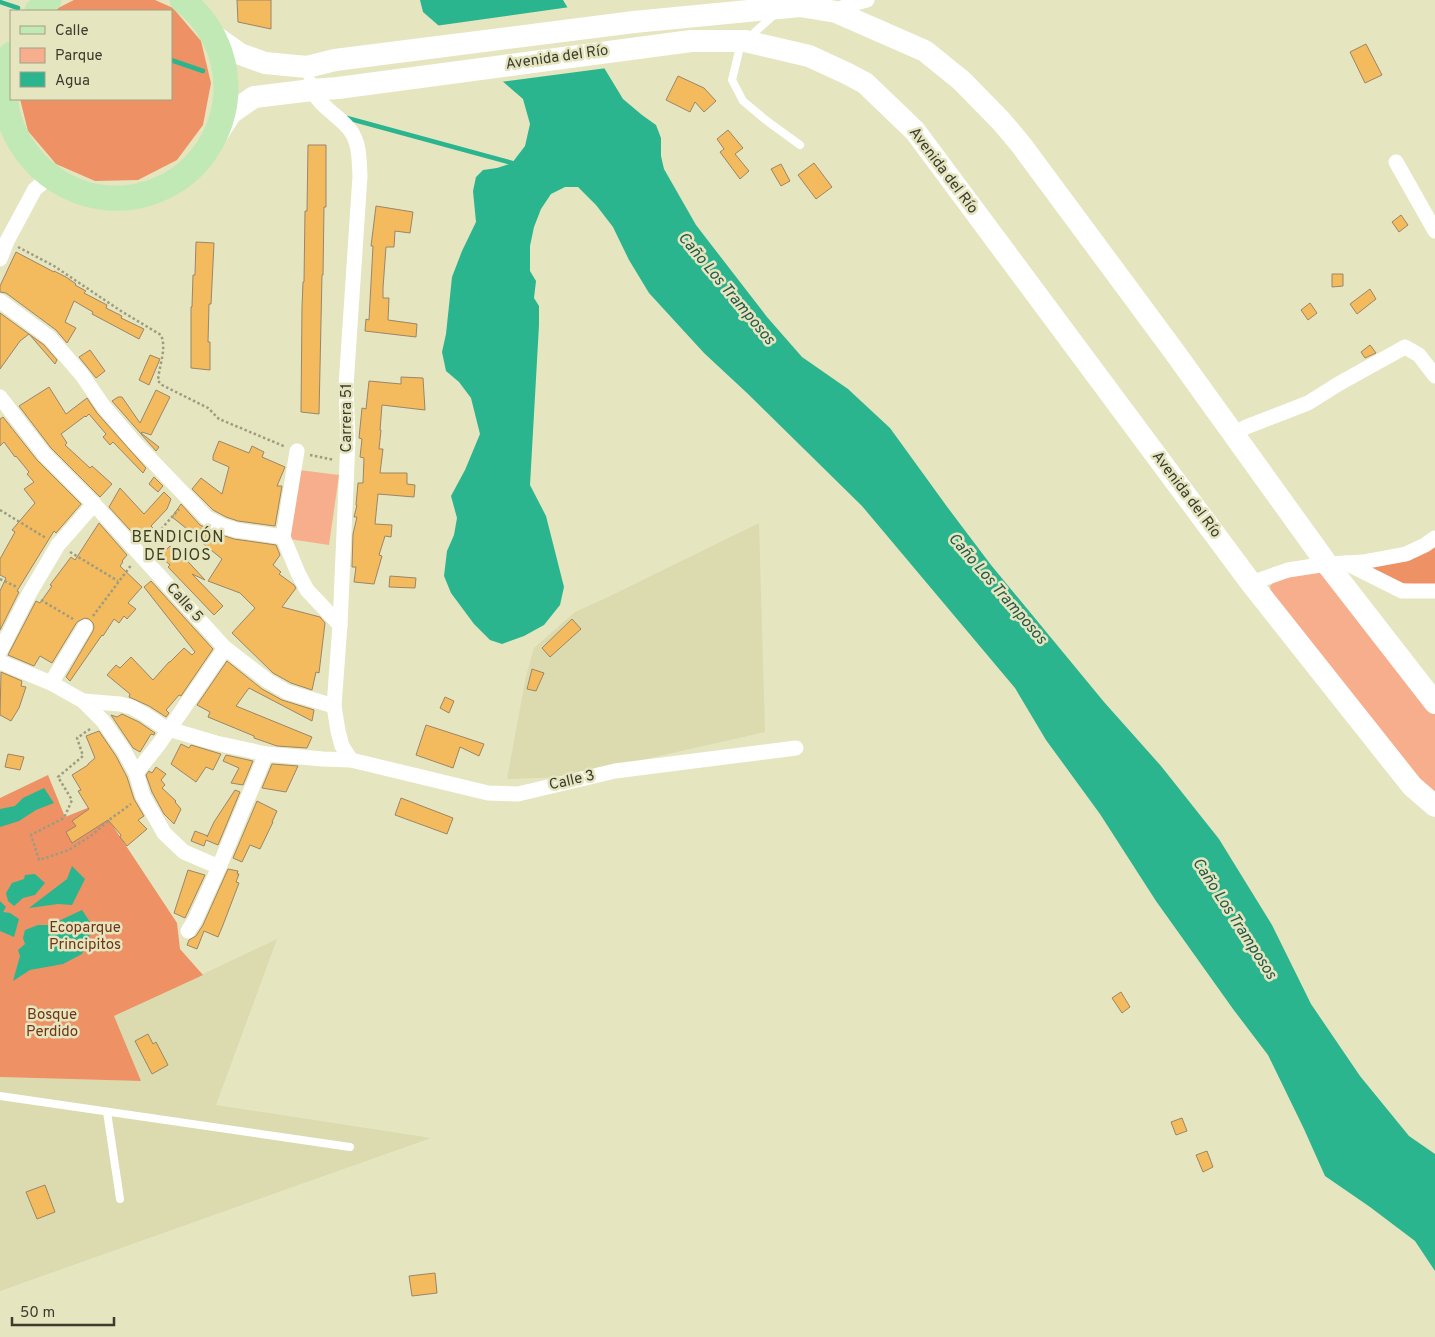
<svg xmlns="http://www.w3.org/2000/svg" width="1435" height="1337" font-family="Overpass,sans-serif">
  <style>
    .built { fill: #dbdbaf }
    .green { fill: #f6ae8d }
    .forest { fill: #ee9165 }
    .water { fill: #2ab58f }
    .pier { fill: #e5e5c0 }
    .lines { fill: none; stroke-linecap: round; stroke-linejoin: round }
    .stream { stroke: #2ab58f; stroke-width: 4.5 }
    .building { fill: #f4ba5e; stroke: #9a8668 }
    .path { stroke: #9c9c81; stroke-width: 2.5; stroke-dasharray: 2.5 2.5; stroke-linecap: butt }
    .service { stroke: #fff; stroke-width: 8 }
    .minor { stroke: #fff; stroke-width: 15 }
    .secondary { stroke: #fff; stroke-width: 22 }
    .primary { stroke: #c1e9b5; stroke-width: 25 }
    .labels { text-anchor: middle; dominant-baseline: central; stroke-width: 5; stroke-linejoin: round; paint-order: stroke }
    .street-label { font-size: 15px; fill: #3c3c2e; stroke: #e5e5c0 }
    .park-label { font-size: 15px; fill: #713616; stroke: #e5e5c0 }
    .water-label { font-size: 16px; font-style: italic; fill: #255949; stroke: #e5e5c0 }
    .neighbourhood-label { font-size: 16px; letter-spacing: 1px; fill: #414121; stroke: #e5e5c0 }
  </style>
  <rect width="100%" height="100%" fill="#e5e5c0"/>
  <g class="built">
    <path d="M759,523L765,732L566,777L507,779L526,676L534,648L575,612L604,599Z"/>
    <path d="M277,939L216,1105L431,1138L0,1291V1077L140,1081L108,1019Z"/>
  </g>
  <g class="green">
    <path d="M299,470L339,475L329,545L289,539Z"/>
    <path d="M1317,567L1368,634L1435,714V796L1410,770L1271,593L1270,586L1273,583Z"/>
  </g>
  <g class="forest">
    <path d="M74,0H155L173,8L201,41L211,83L203,125L177,160L138,180L95,181L56,164L28,131L20,99H171V11H52Z"/>
    <path d="M1435,546V585L1394,583L1361,567C1390,564 1411,564 1435,546Z"/>
    <path d="M48,775L65,817L100,803L109,820L177,923L180,949L203,975L114,1016L141,1081L0,1077V798Z"/>
  </g>
  <g class="water">
    <path d="M420,0H563L623,99L642,115L656,125L661,138V156L664,169L696,225L767,317L802,357L848,389L890,428L948,508L991,565L1104,702L1161,766L1219,839L1272,925L1311,1004L1360,1076L1409,1136L1435,1154V1271L1415,1241L1370,1207L1325,1176L1304,1129L1268,1055L1233,1009L1156,901L1100,814L1046,740L1015,688L862,506L747,393L704,353L649,293L629,260L613,227L596,205L578,187H565L551,194L541,209L534,227L530,246V271L536,281L534,298L539,306V325L530,485L546,516L564,587L560,605L544,625L524,636L502,644L490,640L474,624L451,593L444,576L447,551L454,535L457,518L451,496L465,470L480,434L471,398L459,382L446,371L442,352L446,334L452,277L462,251L476,222L473,191L476,177L483,170L497,168L512,163L525,146L530,124L523,99L423,12Z"/>
    <path d="M44,788L54,803L36,810L19,821L0,827V809L15,806L23,798Z"/>
    <path d="M72,866L85,879L72,905L58,904L29,908L67,879Z"/>
    <path d="M35,874L45,883L35,895L23,898L14,906L8,901L6,893L12,883L24,879L25,875Z"/>
    <path d="M0,901L6,907L3,912L10,913L19,919L14,937L0,931Z"/>
    <path d="M82,910L92,925L89,938L82,954L63,964L30,970L13,981L20,956L18,950L25,944L23,938L25,930L38,925H50Z"/>
  </g>
  <path class="pier" d="M570,7L607,68L500,82L435,26Z"/>
  <g class="lines">
    <g class="stream">
      <path d="M0,2L18,8"/>
      <path d="M171,60L203,71"/>
      <path d="M347,118L512,163"/>
    </g>
  </g>
  <g class="building">
    <path d="M237,0H271V29L238,22Z"/>
    <path d="M1366,44L1382,75L1365,83L1350,52Z"/>
    <path d="M678,76L704,88L716,101L704,112L695,102L690,112L666,100Z"/>
    <path d="M728,130L743,148L735,154L749,171L740,179L720,152L724,149L717,139Z"/>
    <path d="M308,145H326V207H324L323,275H322L319,414L301,412L302,307L303,282H304L305,211H307Z"/>
    <path d="M814,163L832,187L816,199L798,175Z"/>
    <path d="M781,164L790,181L781,186L771,169Z"/>
    <path d="M376,206L413,212L410,233L395,231L394,247H386L383,288V298H389L388,320L417,324L416,337L365,331L366,319L369,320L373,246H371Z"/>
    <path d="M1401,215L1408,225L1399,232L1392,222Z"/>
    <path d="M196,242L214,243L211,304H209L208,342H210V370L191,368V307H192L193,275H195Z"/>
    <path d="M16,252L54,272V271L66,277L76,284L75,285L86,291L84,293L107,305L106,308L122,316L121,318L144,329L139,339L92,314L93,312L74,301L65,322L76,328L67,343L56,330L6,293L0,292V286Z"/>
    <path d="M1332,274H1343V286L1332,287Z"/>
    <path d="M1370,289L1376,299L1357,314L1350,304Z"/>
    <path d="M1310,303L1317,313L1308,320L1301,310Z"/>
    <path d="M0,313L44,345L57,360L55,364L29,334L20,341L0,369Z"/>
    <path d="M1370,345L1376,353L1365,358L1361,352Z"/>
    <path d="M90,350L105,371L96,378L79,357Z"/>
    <path d="M150,355L160,359L149,385L139,380Z"/>
    <path d="M401,377L423,378L425,410L382,405L380,430H381L379,449H383L380,473H407V484L415,485L414,497L378,494L375,524L392,525L391,537L385,536L379,555L382,556L374,584L354,582L356,567H352L353,534L357,517H354L357,505H356L358,483H363L364,458L360,457L362,439L359,438L362,408L366,409L369,381L401,384Z"/>
    <path d="M49,387L66,414L87,398L97,413L146,468L143,473L113,442L110,445L103,437L106,434L89,414L86,417L85,416L61,434L67,443L65,445L90,468L92,466L112,484L100,497L51,448L19,406Z"/>
    <path d="M156,390L170,397L151,435L142,432L141,433L159,447L156,451L112,401L118,397H122L140,423Z"/>
    <path d="M3,417L37,460L81,504L56,533L54,531L17,591L19,592L0,630V591L6,578L0,575V559L15,532L12,530L35,503L24,489L34,482L27,474L29,472L16,456L15,457L4,442L0,446V419Z"/>
    <path d="M219,441L249,453L252,446L264,452L262,457L285,467L277,486H282L275,526L238,521L226,517L213,510L192,489L201,478L222,494L229,467L213,460V456Z"/>
    <path d="M154,477L163,486L158,492L149,484Z"/>
    <path d="M120,488L144,514L164,492L171,499L167,509L151,526L153,528L140,541L109,507Z"/>
    <path d="M181,504L200,525L219,534L234,539L276,545L280,555L273,565L281,572L279,574L294,585L296,588L282,607L320,617L325,623L319,673L316,672L312,690L291,683L273,673L232,633L255,608L240,593L208,581L222,559L200,541L201,540L172,517Z"/>
    <path d="M99,523L127,555L122,561L123,562L120,566L142,587L128,603L136,609L127,619L124,616L119,623L114,619L103,636L102,635L70,681L66,677L93,631L94,627L93,623L89,619L85,618L77,622L52,663L40,656L34,666L8,655L36,601L40,603L52,586L50,585L71,557L75,560Z"/>
    <path d="M170,546L180,556L181,554L205,580L192,574L223,606L214,615L168,567L170,565L160,556Z"/>
    <path d="M390,576L416,578L415,588L389,587Z"/>
    <path d="M151,581L213,649L181,696L179,695L166,710L169,713L166,717L149,706L129,697L130,694L107,675L116,665L120,668L131,657L153,680L169,662H170L184,648L192,655L195,652L144,587Z"/>
    <path d="M572,619L581,629L550,657L542,648Z"/>
    <path d="M227,661L262,689L282,700L314,710L312,721L249,688L236,706L312,737L307,748L277,746L254,738V736L208,717L210,712L197,705Z"/>
    <path d="M532,669L544,673L536,691L527,689Z"/>
    <path d="M1,672L22,681L21,686L26,687L19,708L11,721L0,715Z"/>
    <path d="M445,697L454,701L449,713L440,708Z"/>
    <path d="M122,714L139,722L155,733L154,735L151,734L140,752L133,748L111,715L117,717Z"/>
    <path d="M426,725L463,737L484,744L479,756L460,747L453,768L416,755Z"/>
    <path d="M99,731L116,756L127,777L134,799L144,816L138,820L147,829L127,846L120,837L121,835L108,820L72,843L66,832L76,826L72,821L89,809L78,791L81,790L72,775L88,765V764L95,758L86,736Z"/>
    <path d="M181,744L189,748L191,745L221,754L213,770L206,767L196,782L171,764Z"/>
    <path d="M8,754L24,757L20,770L5,767Z"/>
    <path d="M226,755L253,761L243,785L231,783L239,768L223,761Z"/>
    <path d="M272,764L298,766L286,792L262,788Z"/>
    <path d="M156,767L166,774L161,780L165,785L162,788L176,801L175,802L181,809L174,824L164,814L152,792L146,775L149,771L152,773Z"/>
    <path d="M235,790L240,792L218,845L206,840L204,846L191,841L195,831L208,836L207,837L214,822Z"/>
    <path d="M401,798L453,818L447,834L395,815Z"/>
    <path d="M257,801L277,811L272,822H273L260,849L250,845L242,862L233,858Z"/>
    <path d="M228,869L238,871L237,874H239L236,882L239,883L223,925L218,937L204,931L197,949L187,945L189,940L196,936L203,925Z"/>
    <path d="M188,870L205,875L185,918L174,913Z"/>
    <path d="M1121,992L1130,1007L1122,1013L1112,998Z"/>
    <path d="M148,1034L153,1044L156,1042L168,1065L152,1074L135,1041Z"/>
    <path d="M1182,1118L1187,1131L1176,1135L1171,1122Z"/>
    <path d="M1207,1151L1213,1167L1203,1172L1196,1155Z"/>
    <path d="M45,1185L55,1212L37,1219L26,1192Z"/>
    <path d="M435,1273L437,1293L412,1296L409,1276Z"/>
  </g>
  <g class="lines">
    <g class="path">
      <path d="M18,247L54,266L121,311L161,335C167,349 159,365 158,381L162,385L208,408L219,419L286,447"/>
      <path d="M310,455L334,460"/>
      <path d="M0,510L46,538"/>
      <path d="M148,544L179,509"/>
      <path d="M70,552L118,581"/>
      <path d="M0,579L17,587"/>
      <path d="M41,600L73,619"/>
      <path d="M93,616L132,564"/>
      <path d="M90,729L77,738L83,756L58,777L72,800L64,818L31,835L39,860L69,850L92,835L109,820L131,804"/>
    </g>
    <g class="service">
      <path d="M775,14L745,41L739,51L732,80L743,101L767,121L800,145"/>
      <path d="M0,1096L350,1147"/>
      <path d="M107,1112L120,1199"/>
    </g>
    <g class="minor">
      <path d="M836,12L848,5L867,0"/>
      <path d="M310,83C315,105 338,114 350,130C360,143 359,161 360,176L346,386L348,440L340,625L334,706L338,731L342,746L351,760"/>
      <path d="M1396,162L1435,231"/>
      <path d="M0,259L7,241L35,189L50,177"/>
      <path d="M0,301L50,338L82,375L104,407L134,442L207,518L223,526L236,530L283,537"/>
      <path d="M0,397L44,454L94,504L225,648L268,681L287,692L334,706"/>
      <path d="M1233,434L1246,427L1308,403L1340,383L1405,347L1419,355L1435,376"/>
      <path d="M297,451L283,537L298,573L307,590L340,625"/>
      <path d="M1346,563L1402,591H1435"/>
      <path d="M1251,583L1288,570L1327,564L1363,562L1406,554L1425,545L1435,538"/>
      <path d="M0,651L29,594L58,545L94,504"/>
      <path d="M0,662L51,683L83,701L103,721L124,751L136,773L143,796L164,833L184,852L219,867"/>
      <path d="M51,683L85,627"/>
      <path d="M83,701L120,704L131,707L144,714L165,728L216,743L266,754L323,759L351,760L488,793L518,794L615,771L796,748"/>
      <path d="M136,773L159,744L225,648"/>
      <path d="M188,931L195,920L219,867L266,754"/>
    </g>
    <g class="secondary">
      <path d="M213,35L240,54L265,63L307,67L335,60L634,22L800,6L836,12L925,51L962,81L1002,122L1022,146L1173,350L1327,564L1435,703"/>
      <path d="M218,133L231,113L254,97L312,90L338,88L691,41H745L809,56L846,73L865,83L915,131L1251,583L1412,786L1435,806"/>
    </g>
    <g class="primary">
      <path d="M37,11L49,0"/>
      <path d="M11,54C5,76 3,100 10,121C30,178 91,212 149,193C171,186 190,173 204,154C218,134 226,112 226,88C226,54 210,20 182,0"/>
    </g>
  </g>
  <g class="labels">
    <g class="street-label">
      <text transform="translate(557 58) rotate(-8)">Avenida del Río</text>
      <text transform="translate(943 171) rotate(53)">Avenida del Río</text>
      <text transform="translate(347 418) rotate(-90)">Carrera 51</text>
      <text transform="translate(1186 495) rotate(53)">Avenida del Río</text>
      <text transform="translate(184 603) rotate(48)">Calle 5</text>
      <text transform="translate(572 781) rotate(-13)">Calle 3</text>
    </g>
    <g class="park-label">
      <text x="85" y="928">Ecoparque<tspan x="85" dy="17">Principitos</tspan></text>
      <text x="52" y="1015">Bosque<tspan x="52" dy="17">Perdido</tspan></text>
    </g>
    <g class="water-label">
      <text transform="translate(726 289) rotate(50)">Caño Los Tramposos</text>
      <text transform="translate(997 589) rotate(49)">Caño Los Tramposos</text>
      <text transform="translate(1234 919) rotate(57)">Caño Los Tramposos</text>
    </g>
    <g class="neighbourhood-label">
      <text x="178" y="538">BENDICIÓN<tspan x="178" dy="18">DE DIOS</tspan></text>
    </g>
  </g>
  <rect x="10" y="10" width="162" height="90" fill="#e5e5c0" stroke="#a1a186"/>
  <rect x="20" y="26" width="25" height="8" fill="#c1e9b5" stroke="#a1a186"/>
  <text x="55" y="35" font-size="15" fill="#3c3c2e">Calle</text>
  <rect x="20" y="48" width="25" height="15" fill="#f6ae8d" stroke="#a1a186"/>
  <text x="55" y="60" font-size="15" fill="#3c3c2e">Parque</text>
  <rect x="20" y="72" width="25" height="15" fill="#2ab58f" stroke="#a1a186"/>
  <text x="55" y="85" font-size="15" fill="#3c3c2e">Agua</text>
  <path d="M12 1317v8h102v-8" fill="none" stroke="#3c3c2e" stroke-width="2.5"/>
  <text x="20" y="1317" font-size="15" fill="#3c3c2e" stroke="#e5e5c0" stroke-width="4" paint-order="stroke">50 m</text>
</svg>
